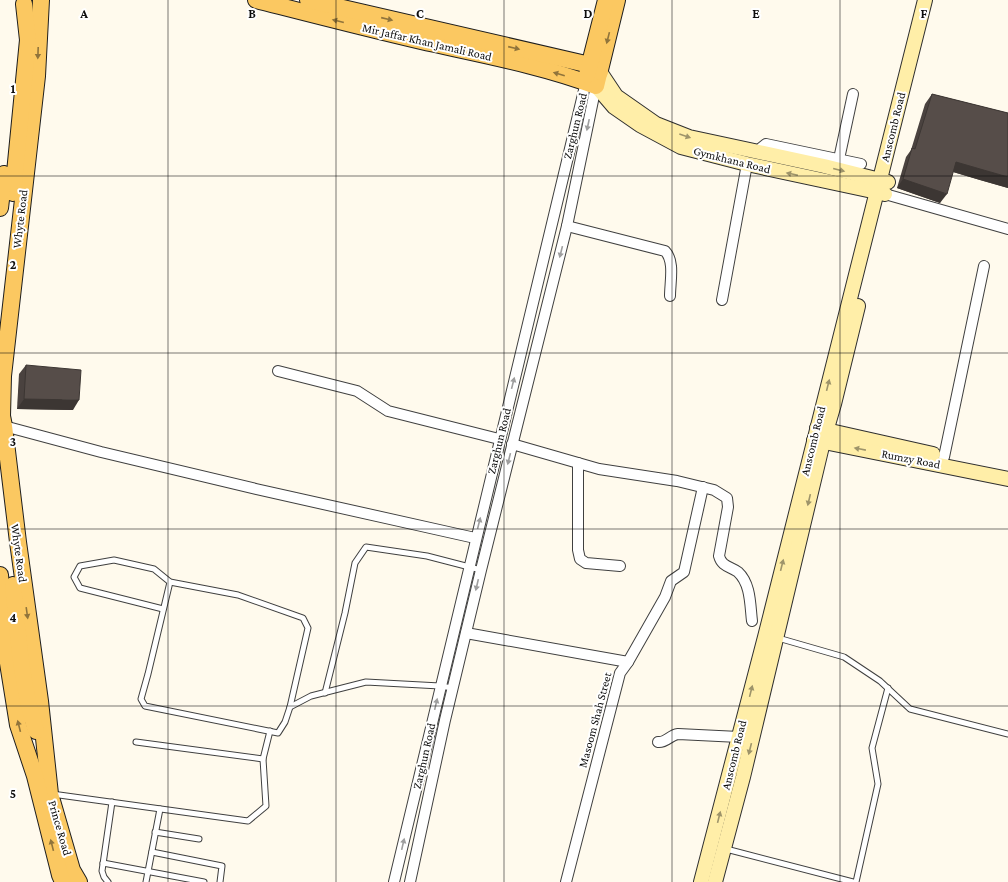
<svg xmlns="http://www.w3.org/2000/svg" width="1008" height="882" font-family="'Crimson Pro',serif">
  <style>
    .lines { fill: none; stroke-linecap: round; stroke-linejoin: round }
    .lane-casing { stroke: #404040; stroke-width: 7 }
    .street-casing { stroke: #404040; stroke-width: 12 }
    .secondary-casing { stroke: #2f2f2f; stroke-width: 16 }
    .primary-casing { stroke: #1e1e1e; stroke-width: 18 }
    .lane { stroke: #fff; stroke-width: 5 }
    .street { stroke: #fff; stroke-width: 10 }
    .secondary { stroke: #ffeea8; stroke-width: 14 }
    .primary { stroke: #fbc861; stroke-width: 16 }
    .wall { fill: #4a423f }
    .shaded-wall { fill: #3c3633 }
    .building { fill: #564d49; stroke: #3c3633 }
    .oneway { fill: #90743b }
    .oneway2 { fill: #9e9e9e }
    .oneway3 { fill: #9e946a }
    .grid { fill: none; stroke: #0d0d0d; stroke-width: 1; stroke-opacity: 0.55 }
    .labels { text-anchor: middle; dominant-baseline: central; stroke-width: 4; stroke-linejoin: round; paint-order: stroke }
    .street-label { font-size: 12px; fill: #0d0d0d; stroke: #fff }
    .grid-label { font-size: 13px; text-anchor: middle; font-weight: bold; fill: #0d0d0d; stroke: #fff; stroke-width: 4; stroke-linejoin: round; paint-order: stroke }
  </style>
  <rect width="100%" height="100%" fill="#fffaed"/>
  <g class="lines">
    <g class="lane-casing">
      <g id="lane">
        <path d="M170,582L148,674L141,699L145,706L278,733L285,722L290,707L311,696L366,682L440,686L453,688"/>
        <path d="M163,609L80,588L74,577L80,566L114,560L154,569L170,582L238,595L303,618L308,628L290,707"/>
        <path d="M778,638L844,657L880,681L910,709L1008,734"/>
        <path d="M325,693L345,613L355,563L366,547L427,556L481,570"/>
        <path d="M136,742L263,759"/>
        <path d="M52,794L248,821L266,806L263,759L270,731"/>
        <path d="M155,832L199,839"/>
        <path d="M726,849L853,882"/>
        <path d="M152,852L222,866L220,882"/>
        <path d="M103,863L204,882"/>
        <path d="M108,882L104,877L102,871L112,802"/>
        <path d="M146,882L160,809"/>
        <path d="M856,882L878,784L872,748L888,688"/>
      </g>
    </g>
    <g class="street-casing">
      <g id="street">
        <path d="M761,152V148L766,144L861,164"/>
        <path d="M839,159L853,94"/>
        <path d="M885,194L1008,229"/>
        <path d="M567,226L665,251C675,261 670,282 670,296"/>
        <path d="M722,300L747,164"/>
        <path d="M278,371L357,391L388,411L499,439"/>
        <path d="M4,426L101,452L256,489L475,538"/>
        <path d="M512,444L599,469L677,481L714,490L727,498L728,507L719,556C722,567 730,566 738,572C751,584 750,605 752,621"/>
        <path d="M944,457L984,266"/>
        <path d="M578,463V550L580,559L586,563L620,566"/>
        <path d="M466,633L628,662"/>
        <path d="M658,742C666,743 670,735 678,734L739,737"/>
        <path d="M394,882L586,82"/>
        <path d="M410,882L445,720L481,570L567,226L596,86"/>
        <path d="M566,882L620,673L628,662L665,597L671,581L684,572L703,487"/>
      </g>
    </g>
    <g class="secondary-casing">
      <g id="secondary">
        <path d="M600,72L616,96L656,124L689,137L824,166L888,182"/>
        <path d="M596,86L614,107L640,125L681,147L747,164L877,192L885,194"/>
        <path d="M817,428L933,454"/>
        <path d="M814,440L1008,479"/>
        <path d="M701,882L765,637L925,0"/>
        <path d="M715,882L743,777L823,442L834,404L858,306"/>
      </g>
    </g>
    <g class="primary-casing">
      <g id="primary">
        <path d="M41,0L37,76L3,376L2,416L4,426L18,542L40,701L50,794L72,870L79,882"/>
        <path d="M256,0C311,14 365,28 421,41C479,54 540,65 596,86L617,0"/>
        <path d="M308,0L590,65L600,72"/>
        <path d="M587,75L606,0"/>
        <path d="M13,193L28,40L24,4"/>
        <path d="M0,208L4,174"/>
        <path d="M0,575L8,663L18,725L35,776L60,875L63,882"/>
        <path d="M13,585C18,634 21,684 36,731"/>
      </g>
    </g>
    <use href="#lane" class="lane"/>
    <use href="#street" class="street"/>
    <use href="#secondary" class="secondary"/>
    <use href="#primary" class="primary"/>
  </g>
  <g class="wall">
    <path d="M932,94L1008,113V188L980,180L953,172L940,203L897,188L906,157L911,150L925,104Z"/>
    <path d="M26,365L73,410L17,409L19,374Z"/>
  </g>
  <g class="shaded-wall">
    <path d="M956,162L1008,177V188L980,180L950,171Z"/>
    <path d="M903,179L947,194L940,203L897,188Z"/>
    <path d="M24,399L79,400L73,410L17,409Z"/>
  </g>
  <g class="building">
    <path d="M932,94L1008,113V177L987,171L956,162L947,194L903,179L912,148L915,149Z"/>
    <path d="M26,365L81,370L79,400L24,399Z"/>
  </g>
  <defs><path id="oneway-solid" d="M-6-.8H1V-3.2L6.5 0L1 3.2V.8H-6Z"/></defs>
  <g class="oneway">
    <use href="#oneway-solid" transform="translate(387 19) rotate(13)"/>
    <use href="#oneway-solid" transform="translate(338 21) rotate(-166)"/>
    <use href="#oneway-solid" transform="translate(608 38) rotate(104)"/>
    <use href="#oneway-solid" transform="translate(514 48) rotate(13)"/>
    <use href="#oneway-solid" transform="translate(38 53) rotate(92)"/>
    <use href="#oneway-solid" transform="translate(559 74) rotate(-164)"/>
    <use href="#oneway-solid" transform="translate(27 613) rotate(82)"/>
    <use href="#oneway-solid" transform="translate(19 726) rotate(-104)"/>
    <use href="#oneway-solid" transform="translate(52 845) rotate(-104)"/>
  </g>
  <g class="oneway2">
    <use href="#oneway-solid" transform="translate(588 125) rotate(102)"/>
    <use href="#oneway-solid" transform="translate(561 252) rotate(104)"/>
    <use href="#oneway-solid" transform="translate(513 383) rotate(-76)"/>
    <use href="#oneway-solid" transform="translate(509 459) rotate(104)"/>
    <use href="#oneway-solid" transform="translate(479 523) rotate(-76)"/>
    <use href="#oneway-solid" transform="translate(477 585) rotate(103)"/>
    <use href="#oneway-solid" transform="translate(436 704) rotate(-77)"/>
    <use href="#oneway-solid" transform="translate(403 844) rotate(-77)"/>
  </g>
  <g class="oneway3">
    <use href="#oneway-solid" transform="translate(685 136) rotate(19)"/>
    <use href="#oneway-solid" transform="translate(839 170) rotate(14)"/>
    <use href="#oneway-solid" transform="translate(792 174) rotate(-168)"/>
    <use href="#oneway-solid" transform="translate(828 385) rotate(-76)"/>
    <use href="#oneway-solid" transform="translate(860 449) rotate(-169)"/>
    <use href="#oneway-solid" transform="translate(809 500) rotate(103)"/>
    <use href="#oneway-solid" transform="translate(782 565) rotate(-76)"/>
    <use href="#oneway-solid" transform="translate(751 691) rotate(-76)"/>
    <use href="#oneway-solid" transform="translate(750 749) rotate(104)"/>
    <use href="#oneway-solid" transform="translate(719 817) rotate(-76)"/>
  </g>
  <path class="grid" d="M168,0V882M336,0V882M504,0V882M672,0V882M840,0V882M0,176H1008M0,353H1008M0,529H1008M0,706H1008"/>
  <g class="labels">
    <g class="street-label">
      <text transform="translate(427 42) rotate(13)">Mir Jaffar Khan Jamali Road</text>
      <text transform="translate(575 126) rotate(-76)">Zarghun Road</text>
      <text transform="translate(893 127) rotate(-76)">Anscomb Road</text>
      <text transform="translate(732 160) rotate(14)">Gymkhana Road</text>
      <text transform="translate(20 219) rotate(-83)">Whyte Road</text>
      <text transform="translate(499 441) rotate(-76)">Zarghun Road</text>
      <text transform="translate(813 441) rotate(-76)">Anscomb Road</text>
      <text transform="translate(911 459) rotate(11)">Rumzy Road</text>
      <text transform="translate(19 553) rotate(82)">Whyte Road</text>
      <text transform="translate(595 720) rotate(-75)">Masoom Shah Street</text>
      <text transform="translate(734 755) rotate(-76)">Anscomb Road</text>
      <text transform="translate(424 756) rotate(-77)">Zarghun Road</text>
      <text transform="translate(60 828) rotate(74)">Prince Road</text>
    </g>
  </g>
  <g class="grid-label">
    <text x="84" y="18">A</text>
    <text x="252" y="18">B</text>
    <text x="420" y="18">C</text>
    <text x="588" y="18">D</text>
    <text x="756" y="18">E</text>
    <text x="924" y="18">F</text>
    <text x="13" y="93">1</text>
    <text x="13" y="269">2</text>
    <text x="13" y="446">3</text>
    <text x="13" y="622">4</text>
    <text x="13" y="798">5</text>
  </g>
</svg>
